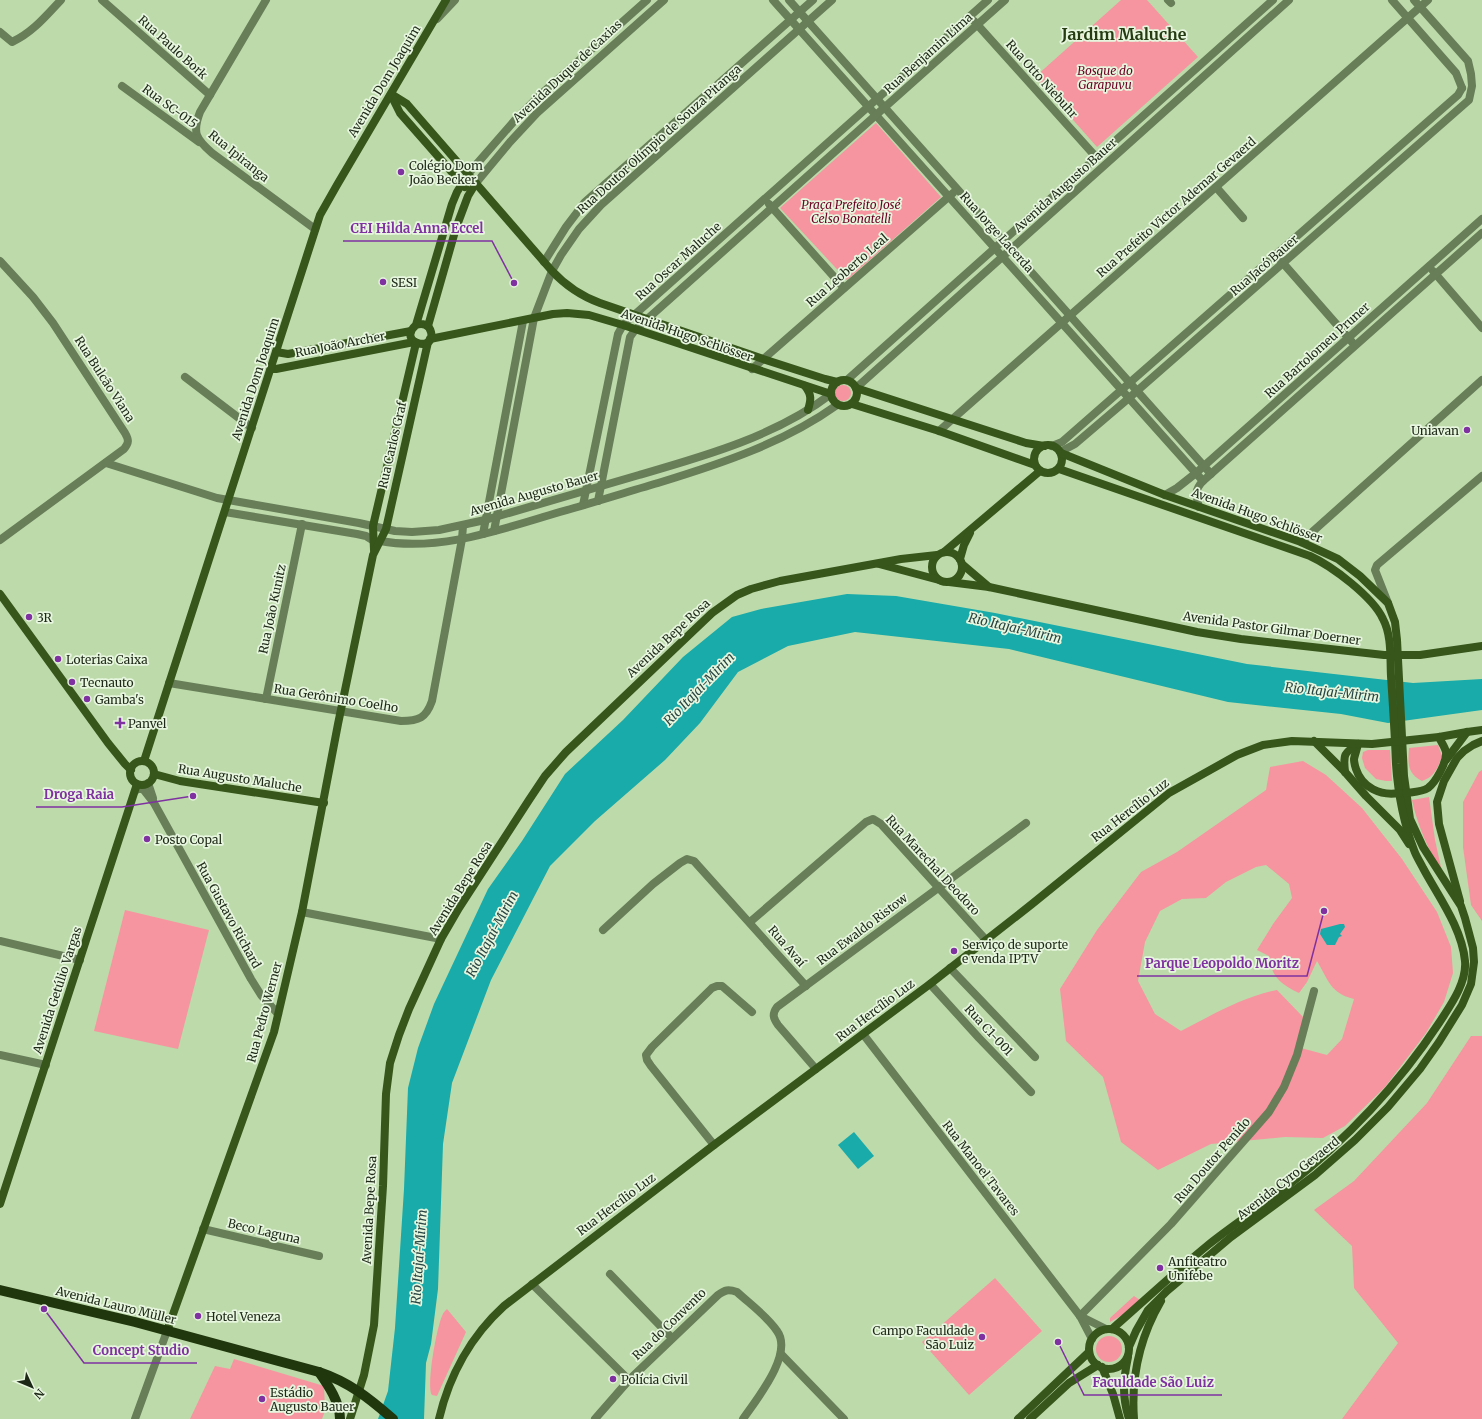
<svg xmlns="http://www.w3.org/2000/svg" width="1482" height="1419" font-family="Merriweather,serif">
  <style>
    .green { fill: #f6959f; fill-rule: evenodd }
    .water { fill: #18aba9 }
    .lines { fill: none; stroke-linecap: round; stroke-linejoin: round }
    .minor { stroke: #677e58; stroke-width: 8 }
    .tertiary { stroke: #677e58; stroke-width: 8 }
    .secondary { stroke: #36561b; stroke-width: 8 }
    .primary { stroke: #20360d; stroke-width: 10 }
    .poi-dot { fill: #7f31a1; stroke: #e7f6de; stroke-width: 1.5 }
    .labels { text-anchor: middle; dominant-baseline: central; stroke-width: 3.5; stroke-linejoin: round; paint-order: stroke }
    .street-label { font-size: 12px; fill: #1d2816; stroke: #e7f6de }
    .park-label { font-size: 12px; font-style: italic; fill: #6c0022; stroke: #e7f6de }
    .poi-label { font-size: 12px; fill: #1d2816; stroke: #e7f6de; text-anchor: start }
    .water-label { font-size: 13px; font-style: italic; fill: #294544; stroke: #e7f6de }
    .district-label { font-size: 16px; font-weight: bold; fill: #253c13; stroke: #e7f6de }
    .leader { fill: none; stroke: #7f31a1; stroke-width: 1.5 }
    .callout-dot { fill: #7f31a1; stroke: #e7f6de; stroke-width: 1.5 }
    .callout-label { font-size: 13px; text-anchor: middle; font-weight: bold; fill: #7f31a1; stroke: #e7f6de; stroke-width: 3.5; stroke-linejoin: round; paint-order: stroke }
  </style>
  <rect width="100%" height="100%" fill="#bddaaa"/>
  <g class="green">
    <path d="M1121,0H1147L1198,57L1097,147L1035,77Z"/>
    <path d="M876,123L941,197L847,280L780,208Z"/>
    <circle cx="843" cy="393" r="8"/>
    <path d="M1438,745L1442,756C1438,768 1434,777 1422,781C1407,773 1408,764 1409,748Z"/>
    <path d="M1368,750H1390L1392,781H1386L1376,779L1365,768L1362,758L1363,752Z"/>
    <path d="M1303,761L1326,775L1362,808L1402,859L1437,912L1451,947L1453,973L1444,1002L1426,1033L1385,1087L1345,1126L1323,1138L1285,1137L1211,1144L1158,1170L1121,1142L1103,1077L1066,1041L1060,989L1097,930L1141,872L1177,852L1266,790L1270,767ZM1266,865L1289,884L1292,898L1273,924L1257,950L1269,956C1271,977 1281,984 1299,993L1307,982L1317,961C1329,981 1330,993 1354,999L1342,1039L1327,1055L1301,1048L1303,1017L1277,990C1243,997 1212,1015 1181,1031L1155,1014L1138,981L1145,942L1160,911L1182,899L1206,898L1226,882L1256,867Z"/>
    <path d="M1482,770V921L1471,905L1463,847V802L1479,772Z"/>
    <path d="M1429,797L1435,840L1442,872C1428,849 1418,827 1412,800Z"/>
    <path d="M125,910L209,930L178,1049L94,1031Z"/>
    <path d="M1471,1036H1482V1419H1342L1398,1343L1354,1288L1352,1246L1314,1210L1354,1181L1427,1103Z"/>
    <path d="M995,1278L1042,1331L969,1395L922,1342Z"/>
    <path d="M1134,1296L1140,1300L1124,1314L1110,1322V1318Z"/>
    <path d="M447,1309L466,1332L437,1396L432,1395C426,1386 437,1324 443,1314C443,1313 446,1310 447,1309Z"/>
    <circle cx="1109" cy="1349" r="13"/>
    <path d="M234,1359L324,1386L325,1411L322,1419H190L215,1366L230,1369Z"/>
  </g>
  <g class="water">
    <path d="M847,594L896,596L995,613L1247,664L1413,683L1482,679V710L1388,723L1341,714L1228,702L1009,649L855,632L788,646L738,672L700,723L665,760L595,821L550,866L491,980L452,1083L443,1144L438,1289L431,1344L426,1363L424,1419H378L388,1391L395,1328L404,1189L408,1088L418,1048L434,1004L488,889L522,841L565,774L623,720L683,657L732,617L761,609Z"/>
    <path d="M1340,924H1344L1345,927L1340,934L1342,936L1339,937L1335,945H1327L1320,934L1321,929Z"/>
    <path d="M854,1132L874,1156L858,1169L838,1145Z"/>
  </g>
  <g class="lines">
    <g class="minor">
      <path d="M102,0L210,95"/>
      <path d="M266,0L200,112C192,133 196,139 212,153L315,229"/>
      <path d="M773,0L1203,481"/>
      <path d="M789,0L1211,474"/>
      <path d="M1168,0L1171,3"/>
      <path d="M437,19L455,0"/>
      <path d="M974,21L1096,157"/>
      <path d="M0,32L12,42C32,33 46,16 61,0"/>
      <path d="M122,86L199,142"/>
      <path d="M468,174L515,120L539,96L647,0"/>
      <path d="M476,183L510,142L537,113L664,0"/>
      <path d="M1216,187L1243,218"/>
      <path d="M769,204L844,288"/>
      <path d="M1276,255L1352,342"/>
      <path d="M544,262L566,227L585,202L813,0"/>
      <path d="M1433,271L1482,328"/>
      <path d="M752,369L953,193"/>
      <path d="M185,377L252,428"/>
      <path d="M939,431L1428,0"/>
      <path d="M1165,495L1177,488L1196,473L1482,219"/>
      <path d="M598,501L630,337L635,330L1005,0"/>
      <path d="M583,505L618,334L623,325L988,0"/>
      <path d="M1199,507C1196,496 1194,490 1203,481L1482,233"/>
      <path d="M494,531L534,318L552,271L561,255L579,229L601,205L832,0"/>
      <path d="M483,534L523,321"/>
      <path d="M1301,542L1482,380"/>
      <path d="M1388,603L1375,570L1377,565L1482,476"/>
      <path d="M169,683L401,721C419,721 426,718 432,701L462,539L463,526"/>
      <path d="M266,699L302,524"/>
      <path d="M302,912L441,939"/>
      <path d="M750,922L866,822L873,819L881,824L986,940"/>
      <path d="M603,930L653,884L680,863L687,859L694,861L806,986"/>
      <path d="M0,941L80,960"/>
      <path d="M950,968L1035,1057"/>
      <path d="M930,984L979,1038L1031,1092"/>
      <path d="M0,1055L46,1065"/>
      <path d="M816,1069L778,1025C773,1018 772,1014 777,1007L1026,823"/>
      <path d="M714,1145L651,1066L647,1060L646,1055L652,1047L712,988L717,986H722L752,1012"/>
      <path d="M203,1229L319,1256"/>
      <path d="M610,1274L672,1338"/>
      <path d="M1080,1316L1171,1224L1269,1112L1284,1087L1297,1055L1314,991"/>
      <path d="M781,1354L844,1419"/>
      <path d="M595,1419L629,1380"/>
    </g>
    <g class="tertiary">
      <path d="M1392,0L1456,73L1462,88"/>
      <path d="M0,261L33,297L53,323L125,433C129,440 129,443 124,449L0,540"/>
      <path d="M847,380L1273,0"/>
      <path d="M856,388L1289,0"/>
      <path d="M1052,446L1062,442L1458,95L1462,88"/>
      <path d="M1060,452L1075,444L1129,398L1469,100L1472,86L1471,74L1468,61L1414,0"/>
      <path d="M106,463L217,498L359,523L395,531L412,532L439,530L485,520C537,505 588,490 639,475C705,456 776,436 831,394"/>
      <path d="M225,512L357,534L366,536L374,541"/>
      <path d="M380,541C445,553 512,525 574,508C602,500 630,491 658,483C720,464 784,443 837,405"/>
      <path d="M148,783L153,798"/>
      <path d="M135,791L138,789H143L154,803L251,979L261,995L278,1014"/>
      <path d="M863,1034L1080,1316L1092,1339"/>
      <path d="M532,1284L629,1380L718,1295C725,1290 728,1289 737,1292C750,1304 768,1317 777,1331C794,1354 756,1400 743,1419"/>
      <path d="M1080,1316L1106,1329"/>
      <path d="M135,1419L167,1331"/>
    </g>
    <g class="secondary">
      <path d="M391,94L407,104L552,271C566,286 581,296 600,303L763,359L825,379L837,382"/>
      <path d="M391,95L400,113L465,187"/>
      <path d="M416,325C422,323 429,324 431,332C436,353 396,343 416,325L452,204L457,192L468,174"/>
      <path d="M428,326L456,228L468,196L476,183"/>
      <path d="M430,339L553,314L567,313L589,315L623,325L831,394"/>
      <path d="M276,352L288,354L411,331"/>
      <path d="M271,369H276L414,342"/>
      <circle cx="844" cy="393" r="13"/>
      <path d="M805,386C812,395 811,400 808,410"/>
      <path d="M856,388L1026,443L1044,446"/>
      <path d="M852,404L939,431L1035,465"/>
      <circle cx="1048" cy="459" r="14"/>
      <path d="M1061,453L1165,495L1301,542L1338,559L1360,576L1388,603L1395,622L1397,640L1404,776L1410,819L1423,847L1461,906L1465,918L1473,948L1474,962L1471,984L1462,1005L1439,1042L1420,1069L1388,1107L1355,1140L1315,1175L1231,1237L1167,1291L1148,1310L1136,1331L1129,1347"/>
      <path d="M1059,469L1310,556C1332,566 1373,597 1383,619C1392,636 1390,658 1391,676C1393,706 1395,735 1396,764C1398,793 1404,824 1414,850C1416,856 1420,862 1423,868C1438,896 1462,928 1465,961C1467,983 1450,1006 1439,1023C1398,1085 1345,1141 1286,1187C1261,1207 1233,1225 1208,1245C1175,1272 1144,1301 1112,1329"/>
      <path d="M374,550L373,526L416,343"/>
      <circle cx="947" cy="567" r="15"/>
      <path d="M944,552L1040,471"/>
      <path d="M960,559L964,545L970,533"/>
      <path d="M879,564L939,580"/>
      <path d="M962,564L989,587"/>
      <path d="M949,582L989,587L1197,632L1241,639L1384,655H1420L1482,646"/>
      <path d="M0,594L108,743L125,764L131,770"/>
      <path d="M1314,741L1345,772L1366,796L1400,830L1409,844"/>
      <path d="M1358,744C1357,749 1355,754 1354,759C1354,762 1355,766 1356,769C1362,788 1381,796 1399,793"/>
      <path d="M1446,760L1467,732"/>
      <path d="M144,761L320,215L337,185L446,0"/>
      <circle cx="142" cy="773" r="12"/>
      <path d="M1345,772C1343,754 1344,753 1358,744"/>
      <path d="M154,774L180,781L324,803"/>
      <path d="M1406,793C1413,792 1422,792 1428,788C1436,782 1447,762 1446,752C1445,747 1441,742 1439,737"/>
      <path d="M1460,901L1439,824L1437,802L1444,781L1457,758L1464,751L1473,745L1482,741"/>
      <path d="M0,1204L137,784"/>
      <circle cx="1109" cy="1349" r="20"/>
      <path d="M167,1331L274,1032L302,912L338,724L373,555L386,529L428,342"/>
      <path d="M1128,1357C1123,1381 1122,1396 1129,1419"/>
      <path d="M1102,1367L1113,1394L1120,1419"/>
      <path d="M350,1419L364,1375L374,1325L383,1186L386,1094L390,1063L399,1035L409,1009L441,939L459,908L529,800L545,776L566,752L712,613L737,595L751,589L780,581L901,559L937,555"/>
      <path d="M439,1419C449,1376 471,1336 504,1306L714,1145L930,984L1032,904L1169,793L1237,755L1263,745L1292,741L1372,744L1439,737L1467,732L1482,730"/>
      <path d="M1018,1419L1089,1352"/>
      <path d="M1030,1419L1069,1383L1098,1365"/>
      <path d="M1134,1419C1131,1378 1140,1337 1161,1301"/>
    </g>
    <g class="primary">
      <path d="M0,1290L135,1322L319,1372C349,1382 369,1398 393,1419"/>
      <path d="M319,1372C328,1385 340,1402 340,1419"/>
    </g>
  </g>
  <g class="poi-dot">
    <circle cx="401" cy="172" r="4"/>
    <circle cx="383" cy="282" r="4"/>
    <circle cx="1467" cy="430" r="4"/>
    <circle cx="29" cy="617" r="4"/>
    <circle cx="58" cy="659" r="4"/>
    <circle cx="72" cy="682" r="4"/>
    <circle cx="87" cy="699" r="4"/>
    <path d="M118 717h4v4h4v4h-4v4h-4v-4h-4v-4h4z"/>
    <circle cx="147" cy="839" r="4"/>
    <circle cx="954" cy="951" r="4"/>
    <circle cx="1160" cy="1268" r="4"/>
    <circle cx="198" cy="1316" r="4"/>
    <circle cx="982" cy="1337" r="4"/>
    <circle cx="613" cy="1379" r="4"/>
    <circle cx="262" cy="1399" r="4"/>
  </g>
  <g class="labels">
    <g class="street-label">
      <text transform="translate(173 47) rotate(42)">Rua Paulo Bork</text>
      <text transform="translate(928 53) rotate(-42)">Rua Benjamin Lima</text>
      <text transform="translate(567 71) rotate(-43)">Avenida Duque de Caxias</text>
      <text transform="translate(1042 79) rotate(48)">Rua Otto Niebuhr</text>
      <text transform="translate(384 81) rotate(-59)">Avenida Dom Joaquim</text>
      <text transform="translate(170 106) rotate(36)">Rua SC-015</text>
      <text transform="translate(659 139) rotate(-42)">Rua Doutor Olímpio de Souza Pitanga</text>
      <text transform="translate(239 156) rotate(39)">Rua Ipiranga</text>
      <text transform="translate(1065 185) rotate(-42)">Avenida Augusto Bauer</text>
      <text transform="translate(1176 207) rotate(-41)">Rua Prefeito Victor Ademar Gevaerd</text>
      <text transform="translate(997 232) rotate(48)">Rua Jorge Lacerda</text>
      <text transform="translate(678 261) rotate(-42)">Rua Oscar Maluche</text>
      <text transform="translate(1264 265) rotate(-41)">Rua Jacó Bauer</text>
      <text transform="translate(847 270) rotate(-41)">Rua Leoberto Leal</text>
      <text transform="translate(687 335) rotate(19)">Avenida Hugo Schlösser</text>
      <text transform="translate(340 344) rotate(-11)">Rua João Archer</text>
      <text transform="translate(1317 350) rotate(-42)">Rua Bartolomeu Pruner</text>
      <text transform="translate(105 379) rotate(57)">Rua Bulcão Viana</text>
      <text transform="translate(255 379) rotate(-72)">Avenida Dom Joaquim</text>
      <text transform="translate(392 445) rotate(-77)">Rua Carlos Graf</text>
      <text transform="translate(534 493) rotate(-16)">Avenida Augusto Bauer</text>
      <text transform="translate(1257 515) rotate(20)">Avenida Hugo Schlösser</text>
      <text transform="translate(272 609) rotate(-78)">Rua João Kunitz</text>
      <text transform="translate(1272 628) rotate(8)">Avenida Pastor Gilmar Doerner</text>
      <text transform="translate(668 638) rotate(-43)">Avenida Bepe Rosa</text>
      <text transform="translate(336 698) rotate(9)">Rua Gerônimo Coelho</text>
      <text transform="translate(240 778) rotate(9)">Rua Augusto Maluche</text>
      <text transform="translate(1130 810) rotate(-38)">Rua Hercílio Luz</text>
      <text transform="translate(933 865) rotate(47)">Rua Marechal Deodoro</text>
      <text transform="translate(460 888) rotate(-58)">Avenida Bepe Rosa</text>
      <text transform="translate(229 915) rotate(61)">Rua Gustavo Richard</text>
      <text transform="translate(862 929) rotate(-37)">Rua Ewaldo Ristow</text>
      <text transform="translate(787 946) rotate(49)">Rua Avaí</text>
      <text transform="translate(57 990) rotate(-72)">Avenida Getúlio Vargas</text>
      <text transform="translate(875 1010) rotate(-37)">Rua Hercílio Luz</text>
      <text transform="translate(264 1012) rotate(-75)">Rua Pedro Werner</text>
      <text transform="translate(989 1030) rotate(47)">Rua C1-001</text>
      <text transform="translate(1212 1160) rotate(-49)">Rua Doutor Penido</text>
      <text transform="translate(981 1168) rotate(52)">Rua Manoel Tavares</text>
      <text transform="translate(1288 1178) rotate(-38)">Avenida Cyro Gevaerd</text>
      <text transform="translate(616 1204) rotate(-37)">Rua Hercílio Luz</text>
      <text transform="translate(369 1210) rotate(-87)">Avenida Bepe Rosa</text>
      <text transform="translate(264 1231) rotate(13)">Beco Laguna</text>
      <text transform="translate(116 1305) rotate(14)">Avenida Lauro Müller</text>
      <text transform="translate(669 1324) rotate(-44)">Rua do Convento</text>
    </g>
    <g class="park-label">
      <text x="1105" y="70">Bosque do<tspan x="1105" dy="14">Garapuvu</tspan></text>
      <text x="851" y="204">Praça Prefeito José<tspan x="851" dy="14">Celso Bonatelli</tspan></text>
    </g>
    <g class="poi-label">
      <text x="409" y="165">Colégio Dom<tspan x="409" dy="14">João Becker</tspan></text>
      <text x="391" y="282">SESI</text>
      <text x="1459" y="430" text-anchor="end">Uniavan</text>
      <text x="37" y="617">3R</text>
      <text x="66" y="659">Loterias Caixa</text>
      <text x="80" y="682">Tecnauto</text>
      <text x="95" y="699">Gamba's</text>
      <text x="128" y="723">Panvel</text>
      <text x="155" y="839">Posto Copal</text>
      <text x="962" y="944">Serviço de suporte<tspan x="962" dy="14">e venda IPTV</tspan></text>
      <text x="1168" y="1261">Anfiteatro<tspan x="1168" dy="14">Unifebe</tspan></text>
      <text x="206" y="1316">Hotel Veneza</text>
      <text x="974" y="1330" text-anchor="end">Campo Faculdade<tspan x="974" dy="14">São Luiz</tspan></text>
      <text x="621" y="1379">Polícia Civil</text>
      <text x="270" y="1392">Estádio<tspan x="270" dy="14">Augusto Bauer</tspan></text>
    </g>
    <g class="water-label">
      <text transform="translate(1015 628) rotate(13)">Rio Itajaí-Mirim</text>
      <text transform="translate(699 689) rotate(-46)">Rio Itajaí-Mirim</text>
      <text transform="translate(1332 692) rotate(6)">Rio Itajaí-Mirim</text>
      <text transform="translate(492 934) rotate(-62)">Rio Itajaí-Mirim</text>
      <text transform="translate(419 1257) rotate(-86)">Rio Itajaí-Mirim</text>
    </g>
    <g class="district-label">
      <text x="1124" y="34">Jardim Maluche</text>
    </g>
  </g>
  <path class="leader" d="M514 283L492 241H343M193 796L122 807H36M1324 911L1307 976H1137M44 1309L84 1363H197M1058 1342L1084 1395H1222"/>
  <g class="callout-dot">
    <circle cx="514" cy="283" r="4"/>
    <circle cx="193" cy="796" r="4"/>
    <circle cx="1324" cy="911" r="4"/>
    <circle cx="44" cy="1309" r="4"/>
    <circle cx="1058" cy="1342" r="4"/>
  </g>
  <g class="callout-label">
    <text x="417" y="233">CEI Hilda Anna Eccel</text>
    <text x="79" y="799">Droga Raia</text>
    <text x="1222" y="968">Parque Leopoldo Moritz</text>
    <text x="141" y="1355">Concept Studio</text>
    <text x="1153" y="1387">Faculdade São Luiz</text>
  </g>
  <g transform="translate(32 1387) rotate(134)" stroke="#e7f6de" stroke-width="3" paint-order="stroke">
  <path d="M0-3L7 15L0 10L-7 15Z" fill="#1d2816"/>
  <text y="-6" font-size="11" font-weight="bold" text-anchor="middle" fill="#1d2816">N</text>
  </g>
</svg>
